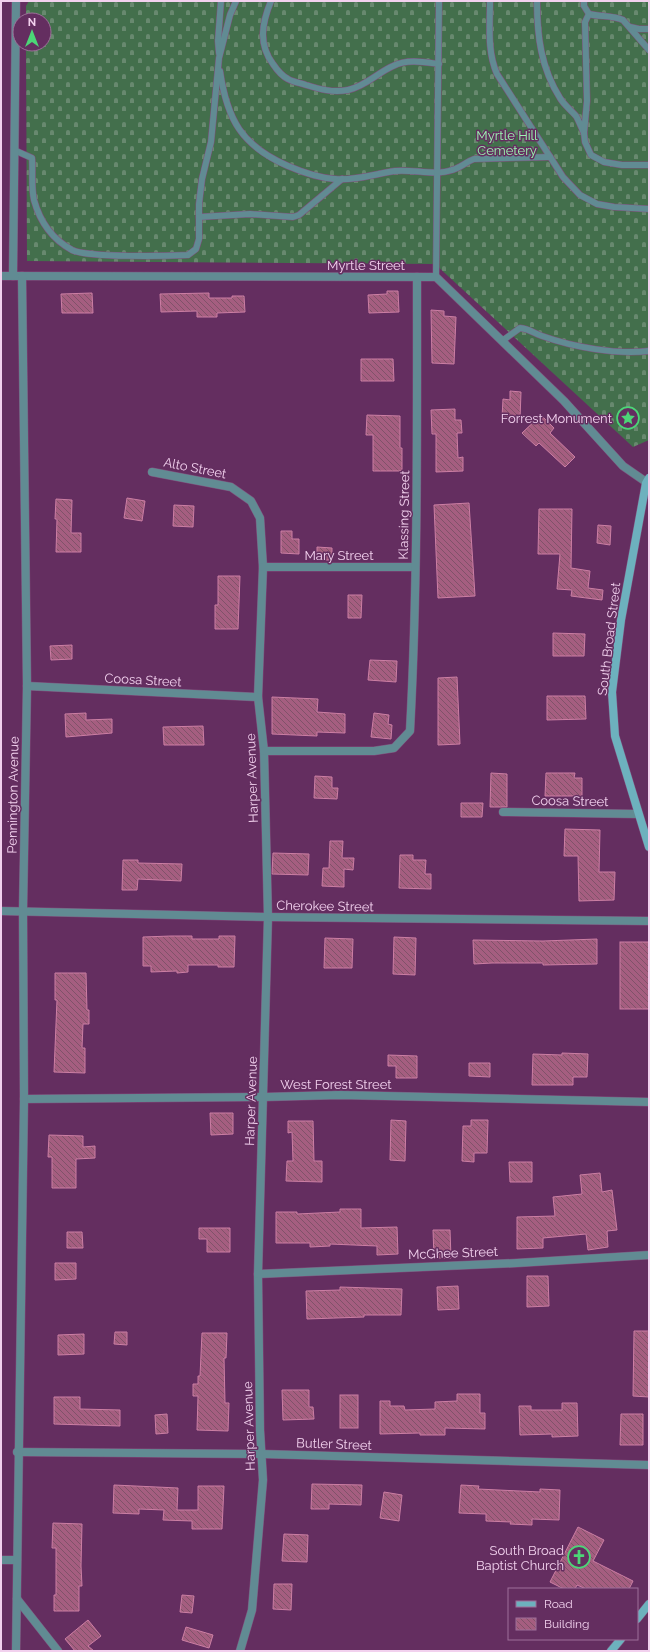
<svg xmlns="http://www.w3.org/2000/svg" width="650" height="1652" font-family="Raleway,sans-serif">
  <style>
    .cemetery { fill: url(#cemetery-stones) }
    .building { fill: url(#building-back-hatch); stroke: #cc7fa4 }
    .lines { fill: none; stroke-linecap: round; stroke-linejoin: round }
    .lane-casing { stroke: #804f7c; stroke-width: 7 }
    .street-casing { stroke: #804f7c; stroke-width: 9 }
    .secondary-casing { stroke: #804f7c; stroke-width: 9 }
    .lane { stroke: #618b93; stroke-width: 6 }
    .street { stroke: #618b93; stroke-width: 8 }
    .secondary { stroke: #6db1be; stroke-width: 8 }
    .labels { text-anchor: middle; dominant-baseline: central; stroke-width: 3; stroke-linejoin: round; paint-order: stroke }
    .park-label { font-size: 13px; fill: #9bf8b0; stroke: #642e60 }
    .street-label { font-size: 13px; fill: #f2d1ee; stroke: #642e60 }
    .poi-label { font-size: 13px; fill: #f2d1ee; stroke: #642e60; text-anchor: end }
  </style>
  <defs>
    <pattern id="cemetery-stones" width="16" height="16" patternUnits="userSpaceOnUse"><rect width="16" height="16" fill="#436f4c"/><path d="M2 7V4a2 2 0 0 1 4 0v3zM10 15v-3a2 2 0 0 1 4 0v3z" fill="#68896f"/></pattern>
    <pattern id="building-back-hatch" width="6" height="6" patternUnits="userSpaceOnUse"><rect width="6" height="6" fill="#a55e80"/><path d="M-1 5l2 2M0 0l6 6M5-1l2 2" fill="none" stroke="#805269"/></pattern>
  </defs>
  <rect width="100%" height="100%" fill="#642e60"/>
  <path class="cemetery" d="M29,1H649V440L633,447L435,264L27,261L26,44H44V20H26V6Z"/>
  <g class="building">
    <path d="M387,291H398L399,312L369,313L368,295L387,294Z"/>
    <path d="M92,293L93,313H62L61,294Z"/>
    <path d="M209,293V298H232V296H244L245,312L217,313V317H197V311L161,312L160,294Z"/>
    <path d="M431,310L444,311V316L456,317L454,364L432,363Z"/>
    <path d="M361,359H393L394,381H361Z"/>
    <path d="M510,391L521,392L520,419L502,418L503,399L510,400Z"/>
    <path d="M455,409V420H461L462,433H457L458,458L463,457V471L436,472V434H432L431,410Z"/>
    <path d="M367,415L400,416V448H402V471H373V435H366Z"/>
    <path d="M541,415L554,428L550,433L575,457L565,467L539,443L536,446L522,433Z"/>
    <path d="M127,498L145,501L142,521L124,518Z"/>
    <path d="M56,499L72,500L71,533H81V552H56L57,519H55Z"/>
    <path d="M469,503L475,596L438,598L434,505Z"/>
    <path d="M174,505L194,506L193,527L173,526Z"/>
    <path d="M539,509H572L571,568L590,571L588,588L603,590L602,600L571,596L572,590L557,589L560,554H538Z"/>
    <path d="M598,525L611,526L610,545L597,543Z"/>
    <path d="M281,531H292V539H299V554L281,553Z"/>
    <path d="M317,547L332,548V560H317Z"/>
    <path d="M218,576H240L238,629H215V605H218Z"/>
    <path d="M348,595H362L361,618H348Z"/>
    <path d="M553,633L585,634L584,656H553Z"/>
    <path d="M72,645V659L51,660L50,646Z"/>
    <path d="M370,660L397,661L396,682L368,680Z"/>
    <path d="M457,677L460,744L438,745V678Z"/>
    <path d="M547,696H585L586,719L547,720Z"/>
    <path d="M272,697L318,699L317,712L345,714V733L317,732V736L272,734Z"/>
    <path d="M86,713V720L112,719V733L66,737L65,714Z"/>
    <path d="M374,713L389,715L388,724L392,725L391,739L371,737Z"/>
    <path d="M203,726L204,745H164L163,727Z"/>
    <path d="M491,773L507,774V807H490Z"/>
    <path d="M546,773H575L574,778H582V796H545Z"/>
    <path d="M315,776L332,777V788H338L337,799L314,798Z"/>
    <path d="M461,803H483L482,817H461Z"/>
    <path d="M565,829L600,830L599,872H615L614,900L579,901L578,856H564Z"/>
    <path d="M330,841H343L342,858H354L353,870L344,869V887L322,886L323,868H329Z"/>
    <path d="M273,853L309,854L308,875L272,874Z"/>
    <path d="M400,855H413V860H426L425,874H431V889L399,888Z"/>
    <path d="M123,860H138V863L182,864L181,881L138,879L137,890H122Z"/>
    <path d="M171,936H192V939H219V936H235L234,967H218V965H188V972L177,973V971L151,972V966H143V937Z"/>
    <path d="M394,937L416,938L415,975L393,974Z"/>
    <path d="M325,938L353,939L352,968H324Z"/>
    <path d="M597,939V964L543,965V963H492L474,964L473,940L543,941Z"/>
    <rect x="620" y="942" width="29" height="67"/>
    <path d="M55,973H86L87,1010H89V1024H83L82,1048H85V1073L54,1072L57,1000H55Z"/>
    <path d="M562,1053L588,1054L587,1077H573V1085H532L533,1054L562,1055Z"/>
    <path d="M388,1055L417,1056V1078H396V1066H388Z"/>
    <path d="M469,1063H490V1077L469,1076Z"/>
    <path d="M210,1113H233V1134L211,1135Z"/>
    <path d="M391,1120L406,1121L405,1161L390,1160Z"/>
    <path d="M471,1120H488L487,1153H474V1162L462,1161L463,1126H471Z"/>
    <path d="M288,1121H313L314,1161H322V1182L286,1181L287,1161H293L292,1132L288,1133Z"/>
    <path d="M49,1135L83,1136V1147L95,1146V1158L76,1159V1188H52V1157H48Z"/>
    <path d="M509,1162H532V1182H510Z"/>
    <path d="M600,1173L602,1192L612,1190L617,1230L607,1231L608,1247L588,1250L586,1234L543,1238V1248L517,1249V1217L555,1216L553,1197L582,1194L580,1175Z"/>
    <path d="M340,1209H361V1228L397,1227L398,1254L377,1255V1246L330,1244V1246L310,1247V1243H276V1212H297V1214L340,1212Z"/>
    <path d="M199,1228H230V1252H207V1239H199Z"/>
    <path d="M433,1230H450L451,1258H434Z"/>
    <path d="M67,1232H82L83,1248H67Z"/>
    <path d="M55,1263H76V1279L55,1280Z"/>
    <path d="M527,1276H548L549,1306L527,1307Z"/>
    <path d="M458,1286L459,1309L438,1310L437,1287Z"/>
    <path d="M340,1287L402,1289L401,1315H364V1317L307,1319L306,1291L340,1290Z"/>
    <path d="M634,1331H649V1397L633,1396Z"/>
    <path d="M115,1332H127V1345L114,1344Z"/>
    <path d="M202,1333H227L226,1358H224L225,1403H229L228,1431L197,1430L198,1396H193V1384H198V1376H200Z"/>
    <path d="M84,1334V1354L58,1355V1335Z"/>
    <path d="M282,1390H309V1407H313L314,1419L283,1420Z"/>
    <path d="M457,1394H480V1413H485V1429L445,1428V1435H420V1433L380,1434V1401H390V1406H404L405,1410L435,1409V1402L457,1401Z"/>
    <rect x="340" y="1395" width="18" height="33"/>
    <path d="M54,1397H80V1409L120,1410V1426L54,1424Z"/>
    <path d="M562,1403H577L578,1436L552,1437V1434L520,1435L519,1406H531V1410H562Z"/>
    <path d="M167,1414L168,1433L156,1434L155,1415Z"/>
    <path d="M621,1414H643V1445H620Z"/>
    <path d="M312,1484L362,1485L361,1505L329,1504V1509H311Z"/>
    <path d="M114,1485L178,1488L177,1510H198V1486H224L222,1529H192V1521L163,1520L164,1510L139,1509V1514L113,1513Z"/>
    <path d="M461,1485L479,1486L478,1489L540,1492V1489L560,1490L559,1520L532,1519V1525L510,1524L511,1522L486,1521V1514L459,1513Z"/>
    <path d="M384,1492L402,1495L399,1521L380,1518Z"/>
    <path d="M53,1523L82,1524L81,1566L82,1586H79V1611H54V1595H56V1548H52Z"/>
    <path d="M578,1527L604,1540L593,1561L633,1581L629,1589H586L577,1585L575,1589H564L550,1582Z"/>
    <path d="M284,1534L308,1535L307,1562L282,1561Z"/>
    <path d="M274,1584H292L291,1610L273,1609Z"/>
    <path d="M182,1595L194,1596L192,1613L180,1612Z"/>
    <path d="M88,1620L101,1636L88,1646L94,1651H75L65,1639Z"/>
    <path d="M186,1627L213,1635L209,1648L182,1640Z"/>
  </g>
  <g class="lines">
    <g class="lane-casing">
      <g id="lane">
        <path d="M271,1C262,23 258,44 273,64C277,70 282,76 288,79C293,82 300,83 306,85C319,89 333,93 348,90C366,86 377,73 393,66C408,59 423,62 439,64"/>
        <path d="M490,1C490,26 487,51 497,74L563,177L580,195L597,204L614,207L649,209"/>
        <path d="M537,1C537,36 541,68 560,98C564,105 571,110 576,116C579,121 581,127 584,133"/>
        <path d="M584,1V6L589,14C600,17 612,15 623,20L649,50"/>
        <path d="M589,14L585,22L587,101L584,133L585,142L591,155L604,162L622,165H649"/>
        <path d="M630,27L639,29H649"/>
        <path d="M219,53L218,41L221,1"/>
        <path d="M220,71C227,120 242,146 288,166C302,172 319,178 335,179C354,181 375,174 395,171C413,169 435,176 452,170C460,168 466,162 474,159L550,157"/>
        <path d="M14,150L32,158C33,171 31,187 34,200C40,222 52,239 72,250C88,258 167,256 188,255L196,249L199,239V204L202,179L211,142L219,58L230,15L236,1"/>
        <path d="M199,217L250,214L293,217L299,215L342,179"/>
        <path d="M436,277L439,1"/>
        <path d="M502,341L520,328C530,329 533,333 542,336C573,347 617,355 649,351"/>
      </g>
    </g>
    <g class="street-casing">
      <g id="street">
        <path d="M1,276L436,277L564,401L623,466L649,484"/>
        <path d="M13,276L16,1"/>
        <path d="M152,472L231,487L251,501L260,518L263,567L258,697L264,751L268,917L258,1274L260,1430L263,1480L252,1610L240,1651"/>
        <path d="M263,567H415"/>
        <path d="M27,686L258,697"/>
        <path d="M264,751H374L394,748L410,731C418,580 417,428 417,277"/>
        <path d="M503,812L638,814"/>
        <path d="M1,911L268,917L649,921"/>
        <path d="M24,1099L264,1097L340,1095L649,1102"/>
        <path d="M258,1274L517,1263L649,1255"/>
        <path d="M17,1452L262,1454L649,1465"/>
        <path d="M1,1560H17"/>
        <path d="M17,1599L58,1651"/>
        <path d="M16,1651L24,1099L23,911L27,686L22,276"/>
      </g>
    </g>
    <g class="secondary-casing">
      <g id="secondary">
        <path d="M649,478L646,483L621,620L612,692L615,736L649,847"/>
        <path d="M637,1619L649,1604"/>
        <path d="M611,1651L621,1639"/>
      </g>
    </g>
    <use href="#lane" class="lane"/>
    <use href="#street" class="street"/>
    <use href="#secondary" class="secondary"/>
  </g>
  <defs>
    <g id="sight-ring" transform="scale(1.15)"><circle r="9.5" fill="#642e60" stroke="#4cd677" stroke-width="1.5"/><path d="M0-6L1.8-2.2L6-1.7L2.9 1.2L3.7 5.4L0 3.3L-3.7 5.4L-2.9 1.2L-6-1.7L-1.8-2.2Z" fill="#4cd677"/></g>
    <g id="church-ring" transform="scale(1.15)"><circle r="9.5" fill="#642e60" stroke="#4cd677" stroke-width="1.5"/><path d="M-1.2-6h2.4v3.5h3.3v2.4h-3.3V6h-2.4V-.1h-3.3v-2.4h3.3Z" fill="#4cd677"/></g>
  </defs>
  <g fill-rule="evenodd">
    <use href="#sight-ring" x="628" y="418"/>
    <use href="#church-ring" x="579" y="1557"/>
  </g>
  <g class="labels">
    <g class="park-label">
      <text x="507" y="135">Myrtle Hill<tspan x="507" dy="15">Cemetery</tspan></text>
    </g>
    <g class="street-label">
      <text x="366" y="265">Myrtle Street</text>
      <text transform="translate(195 468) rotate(11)">Alto Street</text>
      <text transform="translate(404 515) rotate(-89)">Klassing Street</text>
      <text x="339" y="555">Mary Street</text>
      <text transform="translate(609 639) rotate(-83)">South Broad Street</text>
      <text transform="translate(143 680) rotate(3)">Coosa Street</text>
      <text transform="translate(252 778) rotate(-92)">Harper Avenue</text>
      <text transform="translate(13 795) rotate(-89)">Pennington Avenue</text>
      <text transform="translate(570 801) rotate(1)">Coosa Street</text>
      <text transform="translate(325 906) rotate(1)">Cherokee Street</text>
      <text x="336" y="1084">West Forest Street</text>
      <text transform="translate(251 1101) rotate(-88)">Harper Avenue</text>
      <text transform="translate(453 1253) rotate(-2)">McGhee Street</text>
      <text transform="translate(249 1426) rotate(-92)">Harper Avenue</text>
      <text transform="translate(334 1444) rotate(2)">Butler Street</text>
    </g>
    <g class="poi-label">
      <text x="612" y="418">Forrest Monument</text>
      <text x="564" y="1550">South Broad<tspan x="564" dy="15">Baptist Church</tspan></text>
    </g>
  </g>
  <rect width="650" height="1652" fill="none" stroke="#f2d1ee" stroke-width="4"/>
  <rect x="508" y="1588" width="130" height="52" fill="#642e60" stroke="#9d6f99"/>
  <rect x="516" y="1601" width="20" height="6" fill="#6db1be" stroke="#9d6f99"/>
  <text x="544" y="1608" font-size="12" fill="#f2d1ee">Road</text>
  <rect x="516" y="1618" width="20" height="12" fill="url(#building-back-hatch)" stroke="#9d6f99"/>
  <text x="544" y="1628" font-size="12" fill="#f2d1ee">Building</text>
  <g transform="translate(32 32)"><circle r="19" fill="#642e60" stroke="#9d6f99"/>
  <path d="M0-3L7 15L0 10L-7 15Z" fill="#4cd677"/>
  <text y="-6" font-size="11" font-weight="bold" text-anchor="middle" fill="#f2d1ee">N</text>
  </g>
</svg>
